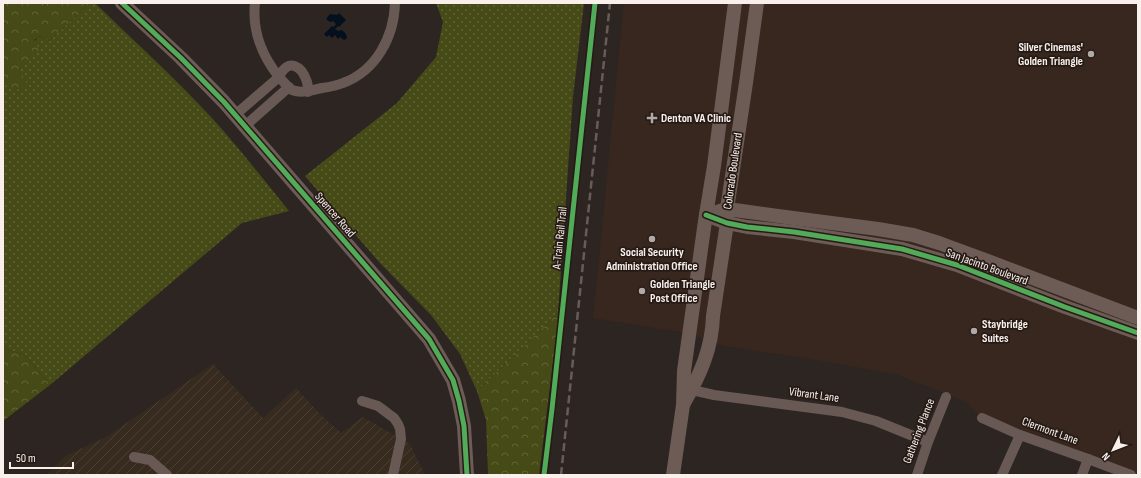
<svg xmlns="http://www.w3.org/2000/svg" width="1141" height="478" font-family="'Sofia Sans Condensed',sans-serif">
  <style>
    .built { fill: #37271f }
    .industrial { fill: url(#industrial-furrows) }
    .grass { fill: url(#grass-dots) }
    .forest { fill: url(#forest-crowns) }
    .water { fill: #04101d }
    .lines { fill: none; stroke-linecap: round; stroke-linejoin: round }
    .street { stroke: #695955; stroke-width: 10 }
    .secondary { stroke: #6d5b56; stroke-width: 14 }
    .rail { stroke: #685c59; stroke-width: 2.5; stroke-dasharray: 8 4; stroke-linecap: butt }
    .cycleway-casing { stroke: #261a15; stroke-width: 8 }
    .cycleway { stroke: #51ab58; stroke-width: 5 }
    .poi-dot { fill: #b1a9a5; stroke: #261a15; stroke-width: 1.5 }
    .labels { text-anchor: middle; dominant-baseline: central; stroke-width: 3.5; stroke-linejoin: round; paint-order: stroke }
    .poi-label { font-size: 12px; font-weight: bold; fill: #f9f0ec; stroke: #261a15; text-anchor: start }
    .street-label { font-size: 12px; fill: #f9f0ec; stroke: #261a15 }
  </style>
  <defs>
    <pattern id="industrial-furrows" width="10" height="10" patternUnits="userSpaceOnUse"><rect width="10" height="10" fill="#362b1e"/><path d="M-1 1l2-2M0 10L10 0M9 11l2-2" fill="none" stroke="#4a4034"/></pattern>
    <pattern id="grass-dots" width="8" height="8" patternUnits="userSpaceOnUse"><rect width="8" height="8" fill="#464a16"/><path d="M2 2h.1M6 6h.1" fill="none" stroke="#616438" stroke-width="1.8" stroke-linecap="round"/></pattern>
    <pattern id="forest-crowns" width="20" height="18" patternUnits="userSpaceOnUse"><rect width="20" height="18" fill="#464a16"/><path d="M2 6a3 3 0 1 1 6 0M12 15a3 3 0 1 1 6 0" fill="none" stroke="#616438"/></pattern>
  </defs>
  <rect width="100%" height="100%" fill="#2c2522"/>
  <path class="built" d="M624,3H1138V475H1131L982,418L964,401L895,374L810,359L724,346L686,333L593,318Z"/>
  <path class="industrial" d="M213,364L263,418L296,388L321,415L341,433L363,417L410,444L425,475H46L65,456L106,437Z"/>
  <g class="grass">
    <path d="M90,3H95C134,41 175,78 212,118C239,148 264,180 289,211L242,223L50,385L25,355L6,349L3,345V88L6,84L26,81L18,71L39,50L34,41L41,36L49,41Z"/>
    <path d="M436,3H584L573,97L558,313L477,391L460,354L431,315L379,262L305,176L397,103L436,57L443,22Z"/>
  </g>
  <g class="forest">
    <path d="M3,3H90L49,41L41,36L34,40L40,50L19,70L26,81L25,87L14,91L6,85L3,88Z"/>
    <path d="M558,313L557,329L539,475H488L486,420L477,391Z"/>
    <path d="M3,345L6,349L25,355L50,385L3,421Z"/>
  </g>
  <path class="water" d="M339,13L346,20L339,27L338,26L335,29L338,31L342,30L346,34L347,38L344,40L340,37L338,39L335,35L332,38L329,35L327,37L324,34L332,26L334,27L336,24L333,21L330,22L326,19L330,14L337,15Z"/>
  <g class="lines">
    <g class="street">
      <path d="M255,3C252,30 262,56 279,77C283,81 287,87 292,90C302,94 312,90 322,88C329,87 336,86 343,83C376,71 394,37 395,3"/>
      <path d="M235,115L279,77C288,57 302,66 307,82C308,85 308,89 308,92"/>
      <path d="M245,126L289,87"/>
      <path d="M692,390L714,395L842,412L876,421L928,442"/>
      <path d="M362,401L378,406L394,418L398,424L400,429L401,439L393,475"/>
      <path d="M982,418L1020,435L1088,459L1131,475"/>
      <path d="M134,457L150,460L167,475"/>
      <path d="M917,475L928,442L946,397"/>
      <path d="M1002,475L1020,435"/>
      <path d="M1082,475L1088,459"/>
    </g>
    <g class="secondary">
      <path d="M122,3L181,58L224,102L429,339L453,380L459,401L464,426L467,475"/>
      <path d="M706,215L727,223L747,227L794,232L902,249L957,265L1065,307L1138,333"/>
      <path d="M706,215L727,209L742,211L793,218L878,229L913,235L939,243L988,261L1138,318"/>
      <path d="M684,403C700,375 712,349 713,316L727,223V209L746,83L757,3"/>
      <path d="M673,475L683,405L684,371L705,221L714,166L735,3"/>
    </g>
    <path class="rail" d="M561,475L610,3"/>
    <g class="cycleway-casing">
      <g id="cycleway">
        <path d="M122,3L181,58L224,102L429,339L453,380L459,401L464,426L467,475"/>
        <path d="M706,215L727,223L747,227L794,232L902,249L957,265L1065,307L1138,333"/>
        <path d="M544,475L552,409L595,3"/>
      </g>
    </g>
    <use href="#cycleway" class="cycleway"/>
  </g>
  <g class="poi-dot">
    <circle cx="1091" cy="54" r="4"/>
    <path d="M650 112h4v4h4v4h-4v4h-4v-4h-4v-4h4z"/>
    <circle cx="652" cy="239" r="4"/>
    <circle cx="642" cy="291" r="4"/>
    <circle cx="974" cy="331" r="4"/>
  </g>
  <g class="labels">
    <g class="poi-label">
      <text x="1083" y="47" text-anchor="end">Silver Cinemas'<tspan x="1083" dy="14">Golden Triangle</tspan></text>
      <text x="661" y="118">Denton VA Clinic</text>
      <text x="652" y="252" text-anchor="middle">Social Security<tspan x="652" dy="14">Administration Office</tspan></text>
      <text x="650" y="284">Golden Triangle<tspan x="650" dy="14">Post Office</tspan></text>
      <text x="982" y="324">Staybridge<tspan x="982" dy="14">Suites</tspan></text>
    </g>
    <g class="street-label">
      <text transform="translate(733 171) rotate(-82)">Colorado Boulevard</text>
      <text transform="translate(335 215) rotate(49)">Spencer Road</text>
      <text transform="translate(560 238) rotate(-84)">A-Train Rail Trail</text>
      <text transform="translate(987 267) rotate(20)">San Jacinto Boulevard</text>
      <text transform="translate(814 395) rotate(8)">Vibrant Lane</text>
      <text transform="translate(919 431) rotate(-69)">Gathering Plance</text>
      <text transform="translate(1050 431) rotate(20)">Clermont Lane</text>
    </g>
  </g>
  <rect width="1141" height="478" fill="none" stroke="#f9f0ec" stroke-width="8"/>
  <g transform="translate(1113 450) rotate(227)" stroke="#261a15" stroke-width="3" paint-order="stroke">
  <path d="M0-3L7 15L0 10L-7 15Z" fill="#f9f0ec"/>
  <text y="-6" font-size="11" font-weight="bold" text-anchor="middle" fill="#f9f0ec">N</text>
  </g>
  <path d="M10 462v6h63v-6" fill="none" stroke="#f9f0ec" stroke-width="2"/>
  <text x="16" y="462" font-size="12" fill="#f9f0ec" stroke="#261a15" stroke-width="3" paint-order="stroke">50 m</text>
</svg>
